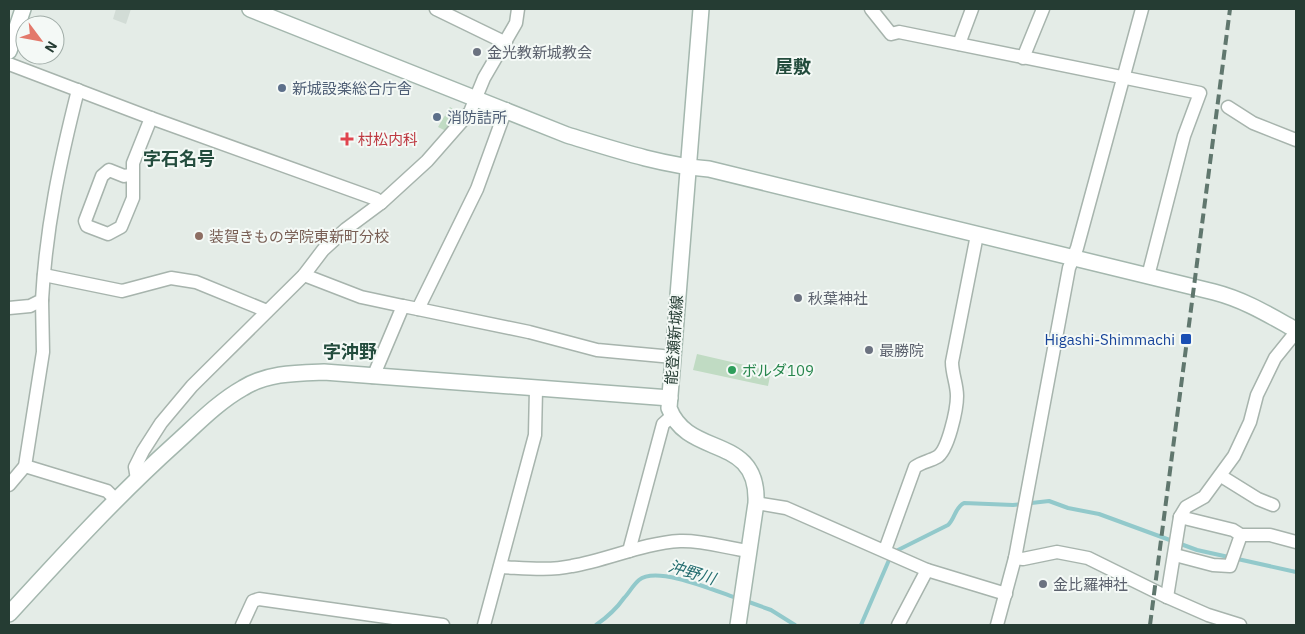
<svg xmlns="http://www.w3.org/2000/svg" width="1305" height="634" font-family="'IBM Plex Sans','Noto Sans JP',sans-serif">
  <style>
    .built { fill: #d2dcd6 }
    .green { fill: #c0dbc3 }
    .lines { fill: none; stroke-linecap: round; stroke-linejoin: round }
    .stream { stroke: #92c9cb; stroke-width: 4 }
    .street-casing { stroke: #a7b4ad; stroke-width: 15 }
    .secondary-casing { stroke: #a4b7ae; stroke-width: 18 }
    .street { stroke: #fff; stroke-width: 12 }
    .secondary { stroke: #fff; stroke-width: 15 }
    .rail { stroke: #60776e; stroke-width: 4; stroke-dasharray: 10 5; stroke-linecap: butt }
    .worship-dot { fill: #6b7280; stroke: #f4f9f6; stroke-width: 2 }
    .service-dot { fill: #5c6f8a; stroke: #f4f9f6; stroke-width: 2 }
    .health-dot { fill: #e0444e; stroke: #f4f9f6; stroke-width: 2 }
    .education-dot { fill: #8d6e63; stroke: #f4f9f6; stroke-width: 2 }
    .transit-dot { fill: #1a4fb4; stroke: #f4f9f6; stroke-width: 2 }
    .leisure-dot { fill: #2e9e5b; stroke: #f4f9f6; stroke-width: 2 }
    .labels { text-anchor: middle; dominant-baseline: central; stroke-width: 4; stroke-linejoin: round; paint-order: stroke }
    .worship-label { font-size: 15px; fill: #5b616d; stroke: #f4f9f6; text-anchor: start }
    .service-label { font-size: 15px; fill: #4e5e75; stroke: #f4f9f6; text-anchor: start }
    .health-label { font-size: 15px; fill: #be3a42; stroke: #f4f9f6; text-anchor: start }
    .education-label { font-size: 15px; fill: #785e54; stroke: #f4f9f6; text-anchor: start }
    .transit-label { font-size: 15px; fill: #164399; stroke: #f4f9f6; text-anchor: end }
    .street-label { font-size: 15px; fill: #253c33; stroke: #f4f9f6 }
    .leisure-label { font-size: 15px; fill: #27864d; stroke: #f4f9f6; text-anchor: start }
    .water-label { font-size: 16px; font-style: italic; fill: #266f71; stroke: #f4f9f6 }
    .quarter-label { font-size: 18px; font-weight: bold; fill: #234c3d; stroke: #f4f9f6 }
  </style>
  <rect width="100%" height="100%" fill="#e4ece7"/>
  <path class="built" d="M116,9H131L126,24L113,19Z"/>
  <g class="green">
    <path d="M450,107L459,113L446,131L438,127Z"/>
    <path d="M697,354L771,371L768,386L693,370Z"/>
  </g>
  <g class="lines">
    <g class="stream">
      <path d="M746,601L771,610L795,625"/>
      <path d="M596,625C606,618 617,608 624,598C629,593 633,585 639,580C657,565 718,592 739,599"/>
      <path d="M861,625L889,560L898,550L948,525C955,519 955,507 964,503L1013,505L1049,501L1068,508L1099,514L1197,550L1296,572"/>
    </g>
    <g class="street-casing">
      <g id="street">
        <path d="M436,9L506,43"/>
        <path d="M871,9L891,34L899,32L1200,93L1184,136L1148,276"/>
        <path d="M959,44L972,9"/>
        <path d="M1023,58L1043,9"/>
        <path d="M9,64L151,118L376,199L381,203L427,161L470,112L484,78L516,23L518,9"/>
        <path d="M1228,107L1253,123L1296,140"/>
        <path d="M133,174L124,176L109,170L102,176L85,221L87,226L108,234L121,227L133,198V163L151,118"/>
        <path d="M44,275L122,291L171,278L196,282L267,311"/>
        <path d="M304,275L361,297L403,306"/>
        <path d="M9,308L30,306L42,300C46,227 60,161 78,90"/>
        <path d="M418,309L529,332L597,350L673,357"/>
        <path d="M373,377L403,306L418,309L477,189L506,109"/>
        <path d="M25,466L107,491L115,499"/>
        <path d="M1221,476L1258,499L1273,505"/>
        <path d="M137,479L135,467L143,451L161,423L192,386L304,275L323,250L346,229L381,203"/>
        <path d="M9,485L25,466L43,352L42,300"/>
        <path d="M756,503L786,508L927,570L1006,594"/>
        <path d="M1180,517L1233,530L1241,535H1270L1296,542"/>
        <path d="M885,550L915,467C922,462 930,461 937,457C948,451 957,409 957,396C957,384 952,374 952,362L977,235"/>
        <path d="M629,551L663,424L672,416"/>
        <path d="M1175,555L1213,565L1230,566L1241,535"/>
        <path d="M1015,558L1023,559L1057,552L1088,558L1167,597L1208,615L1240,625"/>
        <path d="M500,567C524,568 548,571 572,566C608,560 643,543 680,541C703,540 726,548 749,551"/>
        <path d="M1167,597L1180,517L1186,507L1204,497L1234,456L1250,422L1257,395L1275,358L1296,332"/>
        <path d="M242,625L253,601L259,599L443,625"/>
        <path d="M484,625L535,435L536,389"/>
        <path d="M898,625L927,570"/>
        <path d="M997,625L1015,558L1069,268L1077,248L1142,9"/>
      </g>
    </g>
    <g class="secondary-casing">
      <g id="secondary">
        <path d="M250,9L567,135C613,149 660,165 709,169L1214,292C1245,300 1269,315 1296,330"/>
        <path d="M701,9L669,408C688,459 759,433 756,503L738,625"/>
        <path d="M9,51L23,9"/>
        <path d="M9,614C63,555 116,497 176,443C197,424 218,402 243,388C267,373 296,373 324,372L670,398"/>
      </g>
    </g>
    <use href="#street" class="street"/>
    <use href="#secondary" class="secondary"/>
    <path class="rail" d="M1150,625L1230,9"/>
  </g>
  <g class="worship-dot">
    <circle cx="477" cy="52" r="5"/>
    <circle cx="798" cy="298" r="5"/>
    <circle cx="869" cy="350" r="5"/>
    <circle cx="1043" cy="584" r="5"/>
  </g>
  <g class="service-dot">
    <circle cx="282" cy="88" r="5"/>
    <circle cx="437" cy="117" r="5"/>
  </g>
  <path class="health-dot" d="M344.5 131.5h5v5h5v5h-5v5h-5v-5h-5v-5h5z"/>
  <circle class="education-dot" cx="199" cy="236" r="5"/>
  <rect class="transit-dot" x="1180" y="333" width="12" height="12" rx="2.5"/>
  <circle class="leisure-dot" cx="732" cy="370" r="5"/>
  <g class="labels">
    <g class="worship-label">
      <text x="487" y="52">金光教新城教会</text>
      <text x="808" y="298">秋葉神社</text>
      <text x="879" y="350">最勝院</text>
      <text x="1053" y="584">金比羅神社</text>
    </g>
    <g class="service-label">
      <text x="292" y="88">新城設楽総合庁舎</text>
      <text x="447" y="117">消防詰所</text>
    </g>
    <g class="health-label">
      <text x="358" y="139">村松内科</text>
    </g>
    <g class="education-label">
      <text x="209" y="236">装賀きもの学院東新町分校</text>
    </g>
    <g class="transit-label">
      <text x="1175" y="339">Higashi-Shimmachi</text>
    </g>
    <g class="street-label">
      <text transform="translate(674 340) rotate(-86)">能登瀬新城線</text>
    </g>
    <g class="leisure-label">
      <text x="742" y="370">ボルダ109</text>
    </g>
    <g class="water-label">
      <text transform="translate(692 572) rotate(17)">沖野川</text>
    </g>
    <g class="quarter-label">
      <text x="793" y="66">屋敷</text>
      <text x="179" y="158">字石名号</text>
      <text x="350" y="351">字沖野</text>
    </g>
  </g>
  <rect width="1305" height="634" fill="none" stroke="#253c33" stroke-width="20"/>
  <g transform="translate(40 40) rotate(122)"><circle r="24" fill="#f4f9f6" stroke="#a1ada8"/>
  <path d="M0-4L9 19L0 12L-9 19Z" fill="#e3796b"/>
  <text y="-8" font-size="14" font-weight="bold" text-anchor="middle" fill="#253c33">N</text>
  </g>
</svg>
